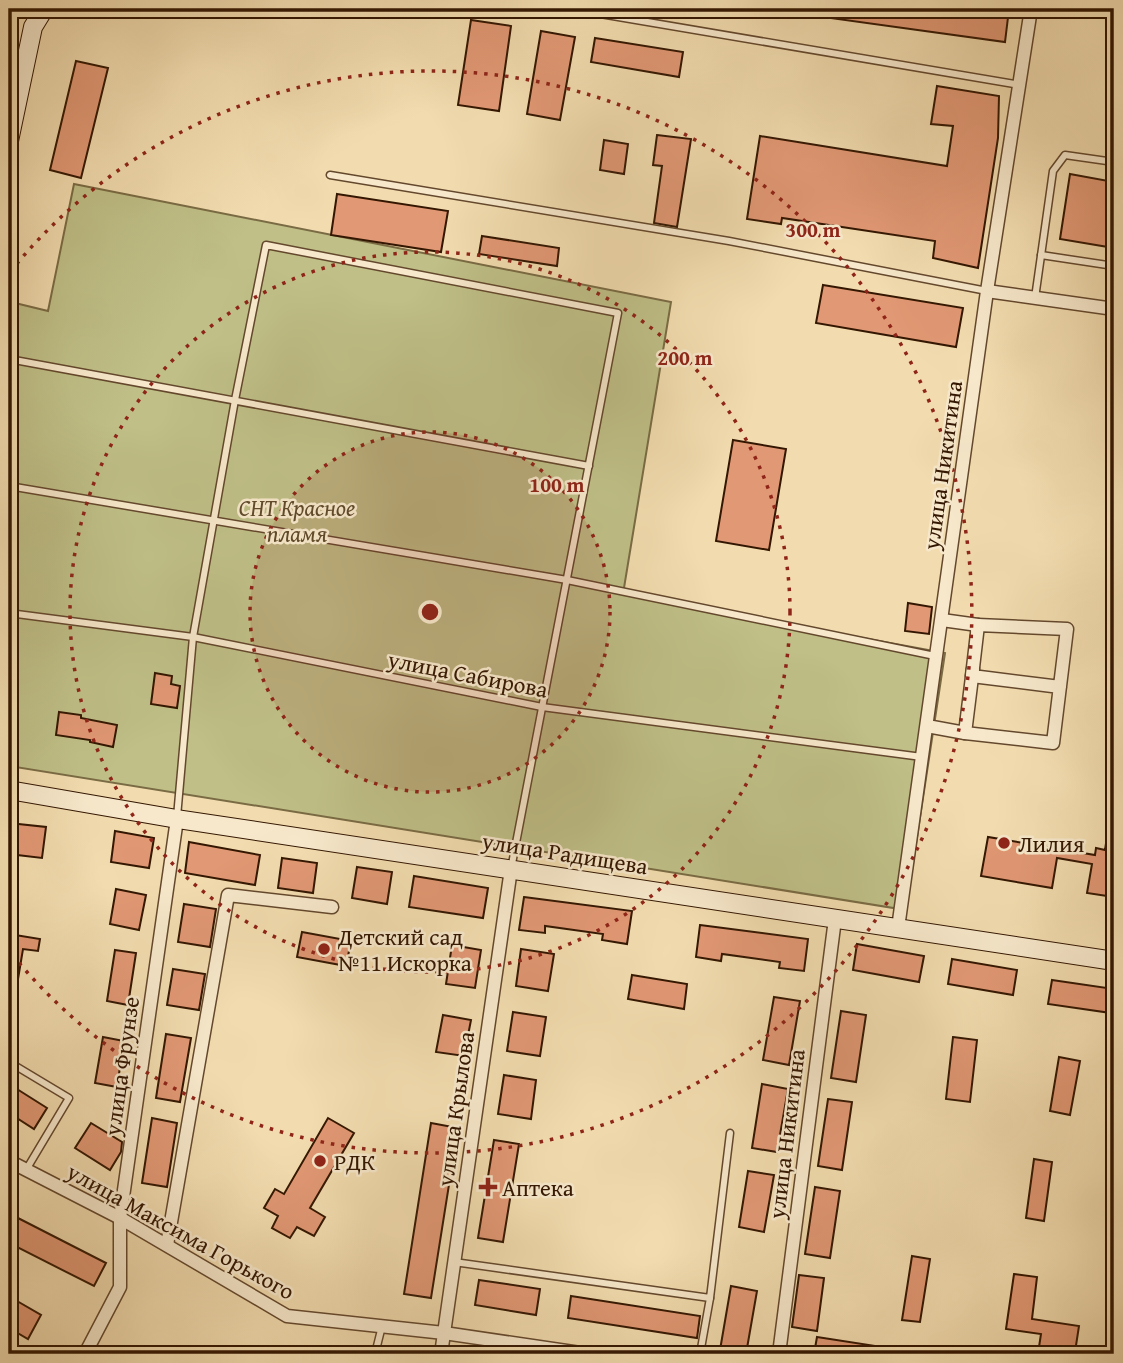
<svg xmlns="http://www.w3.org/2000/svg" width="1123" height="1363" font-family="'Gentium Book Plus',serif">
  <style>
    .green { fill: #bfbf87; stroke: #7a6b44; stroke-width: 2 }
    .building { fill: #e19874; stroke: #341702; stroke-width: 2 }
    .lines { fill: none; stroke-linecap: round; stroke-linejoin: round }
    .lane-casing { stroke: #64482d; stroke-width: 9 }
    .street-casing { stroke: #64482d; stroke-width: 15 }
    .secondary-casing { stroke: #341702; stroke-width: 20 }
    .lane { stroke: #f7e8cb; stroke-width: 6 }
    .street { stroke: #f7e8cb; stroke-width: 12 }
    .secondary { stroke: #f7e8cb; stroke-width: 18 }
    .ring { fill: none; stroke: #8f2418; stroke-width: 3.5; stroke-dasharray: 3.5 7 }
    .poi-dot { fill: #8f2418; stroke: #f7e8cb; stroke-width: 2.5 }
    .labels { text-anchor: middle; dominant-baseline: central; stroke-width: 5; stroke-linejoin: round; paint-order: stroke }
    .street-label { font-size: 23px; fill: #341702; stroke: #f7e8cb }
    .park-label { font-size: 23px; font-style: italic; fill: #5e492a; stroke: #f7e8cb }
    .poi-label { font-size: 23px; fill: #341702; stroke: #f7e8cb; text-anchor: start }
    .centre { fill: #8f2418; stroke: #f7e8cb; stroke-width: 3.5 }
    .ring-label { font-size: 21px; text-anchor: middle; font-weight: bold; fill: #8f2418; stroke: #f7e8cb; stroke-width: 5; stroke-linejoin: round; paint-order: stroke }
  </style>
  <rect width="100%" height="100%" fill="#f2dcaf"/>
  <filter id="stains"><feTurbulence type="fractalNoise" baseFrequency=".00286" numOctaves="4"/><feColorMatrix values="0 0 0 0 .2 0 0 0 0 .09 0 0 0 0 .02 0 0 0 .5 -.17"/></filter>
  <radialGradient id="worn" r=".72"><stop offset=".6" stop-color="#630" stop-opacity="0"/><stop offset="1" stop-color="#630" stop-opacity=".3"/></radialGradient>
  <path class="green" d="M74,184L671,302L623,594L945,653L906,910L9,766V315L11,302L48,311Z"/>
  <g class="building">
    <path d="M824,9H1009L1005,42L823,17Z"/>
    <path d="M471,20L511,26L499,111L458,105Z"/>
    <path d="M541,31L575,37L560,120L527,114Z"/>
    <path d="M595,38L683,52L679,77L591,62Z"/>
    <path d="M76,61L108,68L81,178L50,170Z"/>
    <path d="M937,86L999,96L998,138L978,268L933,258L935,241L782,218L781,224L747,219L760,136L947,166L953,126L931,124Z"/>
    <path d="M657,135L691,139L677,227L654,223L662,166L653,165Z"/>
    <path d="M604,140L628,144L624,174L600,170Z"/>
    <path d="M1070,174L1114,182V248L1060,239Z"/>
    <path d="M337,194L448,211L441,252L331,235Z"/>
    <path d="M482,236L559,248L557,266L479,254Z"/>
    <path d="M823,285L963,308L956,347L816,323Z"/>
    <path d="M733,440L786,449L769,550L716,541Z"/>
    <path d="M908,603L932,607L929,634L905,631Z"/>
    <path d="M155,673L172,676L171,684L180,686L177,708L151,704Z"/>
    <path d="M59,712L81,715V718L117,725L113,747L90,742V740L56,735Z"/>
    <path d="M9,823L46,827L42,858L9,854Z"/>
    <path d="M1109,824L1114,825V897L1087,893L1092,864L1057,858L1052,888L981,876L988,837L1095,855L1096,848L1105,850Z"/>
    <path d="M115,831L154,838L149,868L111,862Z"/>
    <path d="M189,842L260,855L255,885L185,873Z"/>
    <path d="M282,858L317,863L313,893L278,888Z"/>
    <path d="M357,867L392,872L387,904L352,898Z"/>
    <path d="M414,876L488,888L483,918L409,907Z"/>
    <path d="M116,889L146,895L139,930L110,924Z"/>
    <path d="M524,897L632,911L627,944L602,940L603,934L545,926V933L519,930Z"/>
    <path d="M184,904L216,909L210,947L178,942Z"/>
    <path d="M700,925L808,939L804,971L779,968L780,962L722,954L721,961L696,957Z"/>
    <path d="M302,932L351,941L346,966L297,957Z"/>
    <path d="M9,934L40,939L38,951L23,949L14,1003H9Z"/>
    <path d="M857,944L924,956L919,982L853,970Z"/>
    <path d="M452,945L481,950L475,988L446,984Z"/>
    <path d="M521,949L554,954L548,991L516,986Z"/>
    <path d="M115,950L136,953L128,1005L107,1001Z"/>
    <path d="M952,959L1017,970L1013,995L948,984Z"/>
    <path d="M173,969L205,974L199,1010L167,1005Z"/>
    <path d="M632,975L687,984L684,1009L628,999Z"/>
    <path d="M1052,980L1114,989L1111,1013L1048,1004Z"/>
    <path d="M774,997L800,1001L789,1065L763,1060Z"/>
    <path d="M841,1011L866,1015L856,1082L831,1078Z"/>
    <path d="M513,1012L546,1017L540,1056L507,1051Z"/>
    <path d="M443,1015L471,1020L464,1056L436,1052Z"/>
    <path d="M166,1034L191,1038L180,1102L156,1098Z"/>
    <path d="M103,1037L124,1041L117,1087L95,1083Z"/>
    <path d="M953,1037L977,1040L970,1102L946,1099Z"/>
    <path d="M1059,1057L1080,1061L1070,1115L1050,1111Z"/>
    <path d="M504,1075L536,1080L531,1119L498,1114Z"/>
    <path d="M9,1084L47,1108L34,1129L9,1113Z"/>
    <path d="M762,1084L788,1089L777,1152L752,1148Z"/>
    <path d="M828,1099L852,1102L842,1170L818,1166Z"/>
    <path d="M152,1118L177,1123L167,1187L142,1183Z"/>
    <path d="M328,1118L354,1133L310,1208L325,1217L314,1236L297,1227L290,1238L272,1228L278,1216L264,1208L275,1189L284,1194Z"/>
    <path d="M91,1123L122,1142L121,1152L110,1170L75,1148Z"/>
    <path d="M431,1123L458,1128L431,1298L404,1294Z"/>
    <path d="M494,1140L519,1144L503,1242L478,1238Z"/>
    <path d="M1034,1159L1052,1162L1044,1221L1026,1218Z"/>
    <path d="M748,1171L774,1175L764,1232L739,1227Z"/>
    <path d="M815,1187L840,1191L830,1258L805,1254Z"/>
    <path d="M16,1217L106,1263L94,1286L9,1243V1230Z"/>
    <path d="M912,1256L930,1259L920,1322L902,1320Z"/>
    <path d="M1014,1274L1037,1277L1032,1319L1079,1326L1075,1352L1039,1347L1041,1334L1006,1329Z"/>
    <path d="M799,1275L824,1278L817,1331L792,1327Z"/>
    <path d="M479,1280L540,1289L536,1315L475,1305Z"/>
    <path d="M731,1286L757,1291L746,1354L720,1350Z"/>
    <path d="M571,1296L700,1316L697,1338L568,1318Z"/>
    <path d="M17,1301L41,1315L28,1339L9,1328V1316Z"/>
    <path d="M817,1337L895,1349V1354H814Z"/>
  </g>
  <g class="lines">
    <g class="lane-casing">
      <g id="lane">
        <path d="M571,9L1020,85"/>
        <path d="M330,175L729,241L987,291"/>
        <path d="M1041,255L1114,266"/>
        <path d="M1035,298L1053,171L1065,155L1114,162"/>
        <path d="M9,359L589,466"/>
        <path d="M9,486L567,580L935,656"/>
        <path d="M9,613L193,637L542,707L922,757"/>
        <path d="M177,817L193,637L235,400L266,245L618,313L511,869"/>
        <path d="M9,1062L69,1098L26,1170"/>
        <path d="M454,1262L710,1298L730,1133"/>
        <path d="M375,1354L382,1326"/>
        <path d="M700,1354L710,1298"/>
      </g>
    </g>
    <g class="street-casing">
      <g id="street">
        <path d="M987,291L1114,309"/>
        <path d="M942,620L978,625L977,630"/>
        <path d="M927,726L965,733L973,669"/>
        <path d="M965,733L1053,743L1067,629L978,625L972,676L1060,687"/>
        <path d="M898,928L987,291L1031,9"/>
        <path d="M9,1161L120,1218L287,1316L444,1333L587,1354"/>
        <path d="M167,1245L228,895L332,907"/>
        <path d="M85,1354L120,1287V1218L177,819"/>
        <path d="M441,1354L511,869"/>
        <path d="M779,1354L835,919"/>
      </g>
    </g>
    <g class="secondary-casing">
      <g id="secondary">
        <path d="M9,141L33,27L44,9"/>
        <path d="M9,790L177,819L1114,961"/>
      </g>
    </g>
    <use href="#lane" class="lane"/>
    <use href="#street" class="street"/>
    <use href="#secondary" class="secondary"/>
  </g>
  <circle cx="430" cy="612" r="180" fill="#8f2418" fill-opacity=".12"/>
  <g class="ring">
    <circle cx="430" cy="612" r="180"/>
    <circle cx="430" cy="612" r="360"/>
    <path d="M10 272A541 541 0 1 1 10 952"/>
  </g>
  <g class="poi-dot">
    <circle cx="1004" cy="843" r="7"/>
    <circle cx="324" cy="949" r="7"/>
    <circle cx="320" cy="1161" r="7"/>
    <path d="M484.5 1176.5h7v7h7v7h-7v7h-7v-7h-7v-7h7z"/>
  </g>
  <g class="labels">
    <g class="street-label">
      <text transform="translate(942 465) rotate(-82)">улица Никитина</text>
      <text transform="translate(468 674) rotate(11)">улица Сабирова</text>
      <text transform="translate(565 853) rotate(9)">улица Радищева</text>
      <text transform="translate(121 1066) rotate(-82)">улица Фрунзе</text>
      <text transform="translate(455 1109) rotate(-82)">улица Крылова</text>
      <text transform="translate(786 1134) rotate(-83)">улица Никитина</text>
      <text transform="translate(181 1231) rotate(29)">улица Максима Горького</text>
    </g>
    <g class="park-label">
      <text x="297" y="507">СНТ Красное<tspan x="297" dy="26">пламя</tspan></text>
    </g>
    <g class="poi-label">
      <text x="1018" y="843">Лилия</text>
      <text x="338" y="936">Детский сад<tspan x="338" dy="26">№11 Искорка</tspan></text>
      <text x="334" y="1161">РДК</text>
      <text x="502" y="1187">Аптека</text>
    </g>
  </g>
  <circle cx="430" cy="612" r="10" class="centre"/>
  <g class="ring-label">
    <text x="813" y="237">300 m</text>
    <text x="685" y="365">200 m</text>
    <text x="557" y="492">100 m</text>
  </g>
  <rect width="1123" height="1363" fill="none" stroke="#f2dcaf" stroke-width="35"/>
  <rect x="10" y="10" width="1102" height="1342" fill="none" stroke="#341702" stroke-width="3.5"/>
  <rect x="18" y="18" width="1088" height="1328" fill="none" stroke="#341702" stroke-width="2"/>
  <rect width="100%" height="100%" filter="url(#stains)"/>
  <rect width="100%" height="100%" fill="url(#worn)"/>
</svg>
